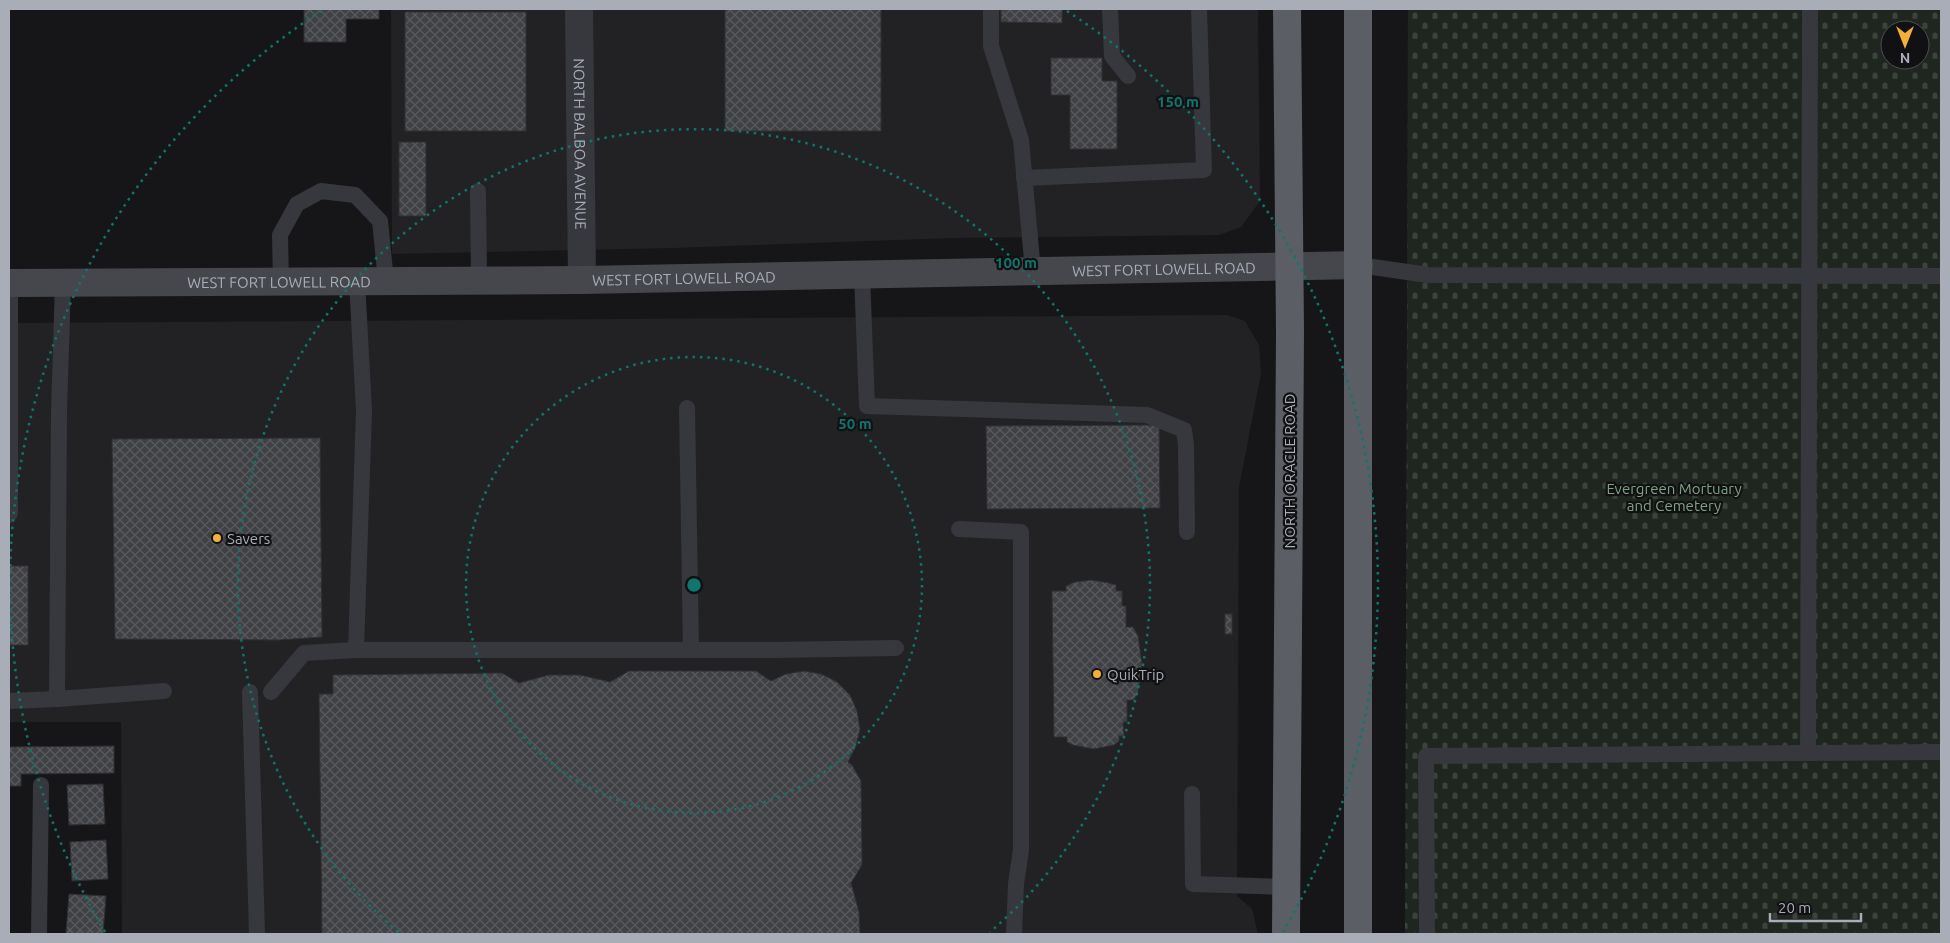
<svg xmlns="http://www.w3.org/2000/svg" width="1950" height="943" font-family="Ubuntu,sans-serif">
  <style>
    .built { fill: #222225 }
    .cemetery { fill: url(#cemetery-stones); fill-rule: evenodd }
    .building { fill: url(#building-cross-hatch); stroke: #303034 }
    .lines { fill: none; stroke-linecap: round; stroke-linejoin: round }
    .service { stroke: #37383d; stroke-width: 16 }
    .minor { stroke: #37383d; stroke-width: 28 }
    .secondary { stroke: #45474d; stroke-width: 28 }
    .trunk { stroke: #5b5e65; stroke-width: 28 }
    .ring { fill: none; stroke: #0f766e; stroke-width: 2.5; stroke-dasharray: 2.5 5 }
    .poi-dot { fill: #f2b134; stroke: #111113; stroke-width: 2 }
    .labels { text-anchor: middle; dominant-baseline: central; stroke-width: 4.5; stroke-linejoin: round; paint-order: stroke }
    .street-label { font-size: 15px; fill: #a8adb8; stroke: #111113 }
    .park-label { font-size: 15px; fill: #7fa381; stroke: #111113 }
    .poi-label { font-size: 15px; fill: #a8adb8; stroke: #111113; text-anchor: start }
    .centre { fill: #0f766e; stroke: #111113; stroke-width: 2.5 }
    .ring-label { font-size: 15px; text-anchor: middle; font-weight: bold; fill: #0f766e; stroke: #111113; stroke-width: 4.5; stroke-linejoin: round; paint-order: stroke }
  </style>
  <defs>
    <pattern id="cemetery-stones" width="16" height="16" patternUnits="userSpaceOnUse" patternTransform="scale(1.25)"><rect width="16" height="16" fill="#1e261f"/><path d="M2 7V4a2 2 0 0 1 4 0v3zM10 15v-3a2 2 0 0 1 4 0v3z" fill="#3c433d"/></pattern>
    <pattern id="building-cross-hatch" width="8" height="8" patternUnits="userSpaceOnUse" patternTransform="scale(1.25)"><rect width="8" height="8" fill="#404145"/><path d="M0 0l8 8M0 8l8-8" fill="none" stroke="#595a5e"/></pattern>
  </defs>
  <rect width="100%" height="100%" fill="#161618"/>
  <g class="built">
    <path d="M391,9H1258L1260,201L1241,227L1219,235L953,238L673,248L392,254Z"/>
    <path d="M1227,315L1245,321L1259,345L1261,374L1239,487L1237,896L1252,909L1258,934H122L121,722H9V323Z"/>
  </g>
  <path class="cemetery" d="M1408,9H1941V934H1405ZM1890,30H1920V60H1890Z"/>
  <g class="building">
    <path d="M304,9H379V19H346V42H304Z"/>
    <rect x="725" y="9" width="156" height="122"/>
    <path d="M1001,9H1062V23L1001,22Z"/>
    <rect x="405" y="12" width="121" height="119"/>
    <path d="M1051,58H1102V81H1117V149H1070V95H1051Z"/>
    <rect x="399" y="142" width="27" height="74"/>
    <path d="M1159,425L1160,508L987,509L986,426Z"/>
    <path d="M320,438L322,637L278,640L115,639L112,439Z"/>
    <rect x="9" y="566" width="19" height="79"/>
    <path d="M1091,580L1109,583L1116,585V591H1122V606H1126V627H1133L1138,636L1142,664L1138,692L1134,700H1127V722H1123L1124,736H1119V741L1114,745L1094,749L1073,745L1067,742V737H1054L1052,591H1066V586L1075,582Z"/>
    <rect x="1225" y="614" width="7" height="20"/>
    <path d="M629,671H756L771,681L786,674L804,671L821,674L837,682L850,695L857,711L860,729L856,746L848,762L852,765L861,781L862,865L851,883L859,912L860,934H322L319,694H333V675L502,673L519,683L549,675H580L610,682Z"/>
    <path d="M114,746V773L21,774V786H9V747Z"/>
    <path d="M103,784L105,824L69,825L67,785Z"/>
    <path d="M106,840L108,879L72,881L70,842Z"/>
    <path d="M69,894L106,896L103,934H66Z"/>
  </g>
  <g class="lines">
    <g class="service">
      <path d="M991,9V46L1021,140L1033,271"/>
      <path d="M1110,9L1112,56L1128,76"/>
      <path d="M1024,178L1204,170L1199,9"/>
      <path d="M478,191L479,280"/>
      <path d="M1359,265L1428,275L1941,276"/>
      <path d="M862,275L867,406L1147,415L1184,430L1186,445L1187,532"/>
      <path d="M281,282L280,235L297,204L321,191L355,195L380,221L386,281"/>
      <path d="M63,283L59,412L57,699L164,691"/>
      <path d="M687,408L691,650"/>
      <path d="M9,515L10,513V283"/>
      <path d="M959,529L1021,532V850L1016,884L1014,934"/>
      <path d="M356,650L364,411L357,281"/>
      <path d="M250,692L257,934"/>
      <path d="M271,692L304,653L356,650H774L896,648"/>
      <path d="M9,701L57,699"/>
      <path d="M1808,753L1810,9"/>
      <path d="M1192,794L1193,884L1286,887"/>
      <path d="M39,934L41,785"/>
      <path d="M1427,934L1426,756L1941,752"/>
    </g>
    <path class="minor" id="s1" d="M579,9L582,280"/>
    <path class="secondary" id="s2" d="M9,283L582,280L1359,265"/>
    <g class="trunk">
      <path d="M1358,9V934"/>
      <path d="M1286,934L1290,332L1287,9"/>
    </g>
  </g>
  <g class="ring">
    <circle cx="694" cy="585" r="228"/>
    <path d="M398 932A456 456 0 1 1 990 932"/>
    <path d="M105 932A684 684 0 0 1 321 11M1067 11A684 684 0 0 1 1283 932"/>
  </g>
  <g class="poi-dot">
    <circle cx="217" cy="538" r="5"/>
    <circle cx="1097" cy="674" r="5"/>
  </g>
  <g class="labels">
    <g class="street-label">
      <text stroke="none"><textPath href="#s1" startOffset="135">NORTH BALBOA AVENUE</textPath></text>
      <text stroke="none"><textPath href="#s2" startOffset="1155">WEST FORT LOWELL ROAD</textPath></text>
      <text stroke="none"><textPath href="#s2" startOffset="675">WEST FORT LOWELL ROAD</textPath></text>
      <text stroke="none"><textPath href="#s2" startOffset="270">WEST FORT LOWELL ROAD</textPath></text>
      <text transform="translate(1289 471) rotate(-90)">NORTH ORACLE ROAD</text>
    </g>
    <g class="park-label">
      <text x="1674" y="488">Evergreen Mortuary<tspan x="1674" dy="17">and Cemetery</tspan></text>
    </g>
    <g class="poi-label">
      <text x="227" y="538">Savers</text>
      <text x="1107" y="674">QuikTrip</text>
    </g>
  </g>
  <circle cx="694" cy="585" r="8" class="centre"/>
  <g class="ring-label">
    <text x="1178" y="107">150 m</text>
    <text x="1016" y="268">100 m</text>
    <text x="855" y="429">50 m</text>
  </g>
  <rect width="1950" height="943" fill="none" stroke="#a8adb8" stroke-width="20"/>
  <g transform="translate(1905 45) rotate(180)"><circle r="24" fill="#111113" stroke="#4d4f55"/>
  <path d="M0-4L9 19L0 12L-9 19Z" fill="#f2b134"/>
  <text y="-8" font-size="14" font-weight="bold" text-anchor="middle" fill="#a8adb8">N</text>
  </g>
  <path d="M1770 913v8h91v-8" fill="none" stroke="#a8adb8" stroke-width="2.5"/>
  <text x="1778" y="913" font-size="15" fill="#a8adb8" stroke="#111113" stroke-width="4" paint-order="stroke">20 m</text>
</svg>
